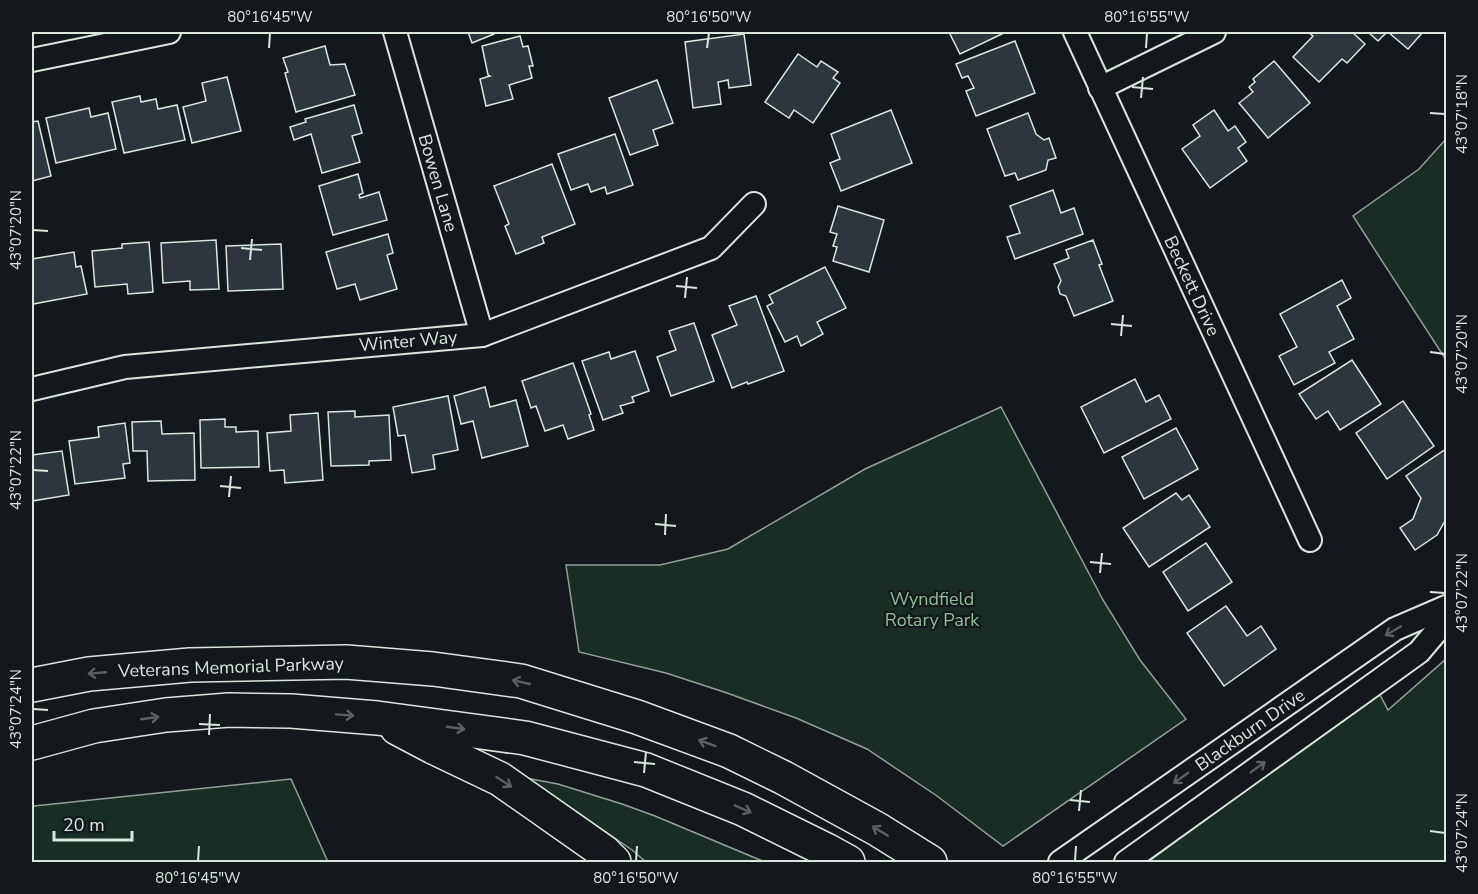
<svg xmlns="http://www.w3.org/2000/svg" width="1478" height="894" font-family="'Nunito Sans',sans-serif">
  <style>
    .green { fill: #1a2d24; stroke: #939e99; stroke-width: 1.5 }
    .building { fill: #2c363c; stroke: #d8e6dc; stroke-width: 1.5 }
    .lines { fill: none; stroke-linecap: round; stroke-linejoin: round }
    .street-casing { stroke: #d8e6dc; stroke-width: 26 }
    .secondary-casing { stroke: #d8e6dc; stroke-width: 36 }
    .street { stroke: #14181c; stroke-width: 22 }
    .secondary { stroke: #14181c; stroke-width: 33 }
    .oneway { stroke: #59605f }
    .ticks { fill: none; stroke: #d8e6dc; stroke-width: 2 }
    .labels { text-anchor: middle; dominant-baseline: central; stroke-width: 4.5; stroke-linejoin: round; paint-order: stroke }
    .street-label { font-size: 18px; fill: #d8e6dc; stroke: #14181c }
    .park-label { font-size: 18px; fill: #8ac095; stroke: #14181c }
    .neatline { fill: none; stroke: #d8e6dc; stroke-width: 2 }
    .ticks-label { font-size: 15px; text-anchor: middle; fill: #d8e6dc }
  </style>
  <rect width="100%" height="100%" fill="#14181c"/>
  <g class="green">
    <path d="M1446,139V360L1353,216L1419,169Z"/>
    <path d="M1001,407L1103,600L1140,660L1186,719L1003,846L937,796L867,749L796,718L727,693L666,673L579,652L566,565H660L728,549L865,469Z"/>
    <path d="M1446,659V862H1148L1379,693L1388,710Z"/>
    <path d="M526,778L558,784L622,804L655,816L765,862H646L632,850L545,790Z"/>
    <path d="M291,779L328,862H32V808L34,806Z"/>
  </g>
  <g class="building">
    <path d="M468,32H493L494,34L472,43Z"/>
    <path d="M949,32H1006L960,54Z"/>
    <path d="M1308,32H1352L1365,44L1347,63L1342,59L1319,82L1293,57L1313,36Z"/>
    <path d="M1368,32H1387L1378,41Z"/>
    <path d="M1388,32H1423L1408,49Z"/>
    <path d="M744,34L751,85L729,88L728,80L718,82L721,104L693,108L685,42Z"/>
    <path d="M520,36L523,47L528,46L533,66H529L532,78L509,85L513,99L486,106L480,79L490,76L488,75L482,46Z"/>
    <path d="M1015,41L1035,93L976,116L966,91L974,88L968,76L962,78L956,64Z"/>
    <path d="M325,46L330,65L345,64L355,95L296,112L285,73L288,72L283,58Z"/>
    <path d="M798,54L817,67L821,61L838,72L833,78L840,83L813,123L794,110L789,118L765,102Z"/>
    <path d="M1274,61L1310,103L1268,138L1239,103L1253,92L1249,87L1255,82L1253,79Z"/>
    <path d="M227,77L241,131L192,143L183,107L206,101L202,83Z"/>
    <path d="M657,80L673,123L653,130L658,145L630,155L609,98Z"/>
    <path d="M140,96L141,102L156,99L158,109L177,105L185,140L124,153L112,102Z"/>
    <path d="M354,105L362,133L352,136L360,162L322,173L311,134L294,140L290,127L306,122L305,119Z"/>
    <path d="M89,108L91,117L108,113L116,149L56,163L46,118Z"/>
    <path d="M891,110L912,163L841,191L830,163L840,159L831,134Z"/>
    <path d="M1214,110L1228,131L1235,126L1246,142L1238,148L1247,161L1210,188L1182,149L1200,136L1193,125Z"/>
    <path d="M1028,113L1036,134L1044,140L1049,138L1056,158L1048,160L1046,170L1018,180L1015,173L1005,176L987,129Z"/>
    <path d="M38,121L51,176L32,181V122Z"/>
    <path d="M615,134L633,185L607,194L605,187L591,192L588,184L571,190L558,154Z"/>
    <path d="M552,164L575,224L542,237L544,243L516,254L505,226L509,224L494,186Z"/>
    <path d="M358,174L363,193L359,195L360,198L379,192L387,220L333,235L319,186Z"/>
    <path d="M1053,190L1061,213L1074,208L1083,234L1015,259L1007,237L1020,233L1010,206Z"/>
    <path d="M838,206L884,220L869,272L833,261L837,247L833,246L837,234L830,232Z"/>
    <path d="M388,234L393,253L387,255L397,289L360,300L355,284L337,289L326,252Z"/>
    <path d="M216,240L219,289L190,290V281L163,283L161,243Z"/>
    <path d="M1093,240L1102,264L1099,265L1113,301L1074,316L1066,296L1060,294L1058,287L1061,281L1054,264L1069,258L1066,250Z"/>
    <path d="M149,242L153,292L128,294L127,284L95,287L92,251L122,248V244Z"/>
    <path d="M281,244L283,289L228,291L226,246Z"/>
    <path d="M74,252L76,267L81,266L87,294L33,304L32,295V259Z"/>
    <path d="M825,267L846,308L817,322L823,334L801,346L797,336L785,342L767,306L773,303L769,295Z"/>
    <path d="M1342,280L1351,298L1337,306L1354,339L1329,352L1335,363L1294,385L1279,356L1297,347L1280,314Z"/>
    <path d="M756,296L784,371L748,384L747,382L732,388L712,335L737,325L729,306Z"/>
    <path d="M694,323L714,381L671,396L657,357L676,350L669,331Z"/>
    <path d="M635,351L649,391L632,397L634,402L620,406L623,413L603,420L582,361L609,352L611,359Z"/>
    <path d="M1352,360L1381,404L1340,430L1328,411L1316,419L1299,394Z"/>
    <path d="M573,363L591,414L589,415L594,430L568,439L563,425L545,431L536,406L531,408L522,381Z"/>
    <path d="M1135,379L1146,402L1159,395L1171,419L1104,453L1081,407Z"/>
    <path d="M485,387L490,407L516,400L528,446L482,458L473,421L461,424L454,396Z"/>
    <path d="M448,396L458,450L433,455L435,469L412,473L405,435L398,436L393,407Z"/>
    <path d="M1403,401L1434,446L1387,479L1356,433Z"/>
    <path d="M355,411V417L389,415L391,460L369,461V465L331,466L328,412Z"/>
    <path d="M318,413L323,480L285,483L284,470L270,471L267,433L291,431L290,415Z"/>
    <path d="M225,419V427H236V432L258,431L259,467L201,468L200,420Z"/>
    <path d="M161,421L162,434L194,433L195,480L148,481L147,451H133L132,422Z"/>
    <path d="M125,423L130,463L123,464L125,478L75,484L69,441L99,437L98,427Z"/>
    <path d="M1176,428L1198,469L1144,499L1122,457Z"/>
    <path d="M1446,449V519L1437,535L1415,550L1400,528L1413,519L1421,498L1406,476Z"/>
    <path d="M62,451L69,495L32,501V455Z"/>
    <path d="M1176,493L1182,500L1189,495L1210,527L1149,567L1123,528Z"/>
    <path d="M1206,543L1232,582L1188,611L1163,572Z"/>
    <path d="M1226,606L1247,636L1261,626L1276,649L1224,686L1187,633Z"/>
  </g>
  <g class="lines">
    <g class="street-casing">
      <g id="street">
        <path d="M395,32L482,335"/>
        <path d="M1075,32L1310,540"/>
        <path d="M32,60L169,32"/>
        <path d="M1100,88L1214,32"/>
        <path d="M32,389L125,367L482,335L711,248L754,204"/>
        <path d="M1060,862L1395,629L1446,607"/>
        <path d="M1126,862L1419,652L1446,620"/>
      </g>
    </g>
    <g class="secondary-casing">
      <g id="secondary">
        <path d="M32,685L89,674L190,665L346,662L433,669L521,681L637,717L729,751L784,778L877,829L930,862"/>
        <path d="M397,728L433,747L500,779L604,852L614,862"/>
        <path d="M32,743L94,726L166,715L229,710L291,711L377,718L525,738L646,770L743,809L828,851L848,862"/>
      </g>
    </g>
    <use href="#street" class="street"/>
    <use href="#secondary" class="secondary"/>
  </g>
  <defs><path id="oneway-shaft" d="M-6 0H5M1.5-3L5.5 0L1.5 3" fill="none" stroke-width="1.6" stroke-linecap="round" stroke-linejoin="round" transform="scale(1.5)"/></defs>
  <g class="oneway">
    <use href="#oneway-shaft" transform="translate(1393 631) rotate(150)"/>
    <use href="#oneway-shaft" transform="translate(97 673) rotate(175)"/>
    <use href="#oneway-shaft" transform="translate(521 682) rotate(-167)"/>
    <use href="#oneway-shaft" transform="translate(345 715) rotate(4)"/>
    <use href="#oneway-shaft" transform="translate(150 718) rotate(-8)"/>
    <use href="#oneway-shaft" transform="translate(456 728) rotate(8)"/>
    <use href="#oneway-shaft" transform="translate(707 743) rotate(-160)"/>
    <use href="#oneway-shaft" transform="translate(1258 767) rotate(-36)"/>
    <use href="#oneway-shaft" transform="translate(1181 778) rotate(145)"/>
    <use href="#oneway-shaft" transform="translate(504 782) rotate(33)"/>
    <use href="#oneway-shaft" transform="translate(743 809) rotate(24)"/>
    <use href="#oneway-shaft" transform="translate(880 831) rotate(-149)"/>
  </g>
  <path class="ticks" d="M269,48L270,33M707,48L709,33M1146,48L1147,33M1132,87L1153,89M1141,98L1143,77M1430,113L1445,114M33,230L48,231M241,248L262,250M250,260L252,239M676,286L697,288M685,298L687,277M1111,324L1132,326M1121,336L1123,315M1430,352L1445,354M33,470L48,471M220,486L241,488M229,497L231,476M655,524L676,526M665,535L666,514M1090,562L1111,564M1100,573L1102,553M1430,592L1445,593M33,709L48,710M199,724L220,725M209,735L210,714M634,762L655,764M644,773L646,752M1070,800L1090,802M1079,811L1081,790M1430,831L1445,833M198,861L199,846M636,861L637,846M1075,861L1076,846"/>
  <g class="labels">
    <g class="street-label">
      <text transform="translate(438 183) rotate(74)">Bowen Lane</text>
      <text transform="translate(1192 286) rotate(65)">Beckett Drive</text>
      <text transform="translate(408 341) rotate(-5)">Winter Way</text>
      <text transform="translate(231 667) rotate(-2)">Veterans Memorial Parkway</text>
      <text transform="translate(1250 730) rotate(-35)">Blackburn Drive</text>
    </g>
    <g class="park-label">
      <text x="932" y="599">Wyndfield<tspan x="932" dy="21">Rotary Park</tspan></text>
    </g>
  </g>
  <rect width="1478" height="894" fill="none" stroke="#14181c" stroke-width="66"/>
  <path d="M54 831v9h78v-9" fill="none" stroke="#d8e6dc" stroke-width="3"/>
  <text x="63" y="831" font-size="18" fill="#d8e6dc" stroke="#14181c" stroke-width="4.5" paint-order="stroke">20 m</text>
  <rect x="33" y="33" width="1412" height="828" class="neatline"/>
  <g class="ticks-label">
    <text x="270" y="22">80°16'45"W</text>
    <text x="709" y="22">80°16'50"W</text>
    <text x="1147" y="22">80°16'55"W</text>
    <text transform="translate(1462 114) rotate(-90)" y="5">43°07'18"N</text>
    <text transform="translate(16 230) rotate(-90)" y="5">43°07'20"N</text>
    <text transform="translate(1462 354) rotate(-90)" y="5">43°07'20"N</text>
    <text transform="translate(16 470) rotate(-90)" y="5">43°07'22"N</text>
    <text transform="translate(1462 593) rotate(-90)" y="5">43°07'22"N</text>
    <text transform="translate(16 709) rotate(-90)" y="5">43°07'24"N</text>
    <text transform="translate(1462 833) rotate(-90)" y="5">43°07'24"N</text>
    <text x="198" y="883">80°16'45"W</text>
    <text x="636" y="883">80°16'50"W</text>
    <text x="1075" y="883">80°16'55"W</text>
  </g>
</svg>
